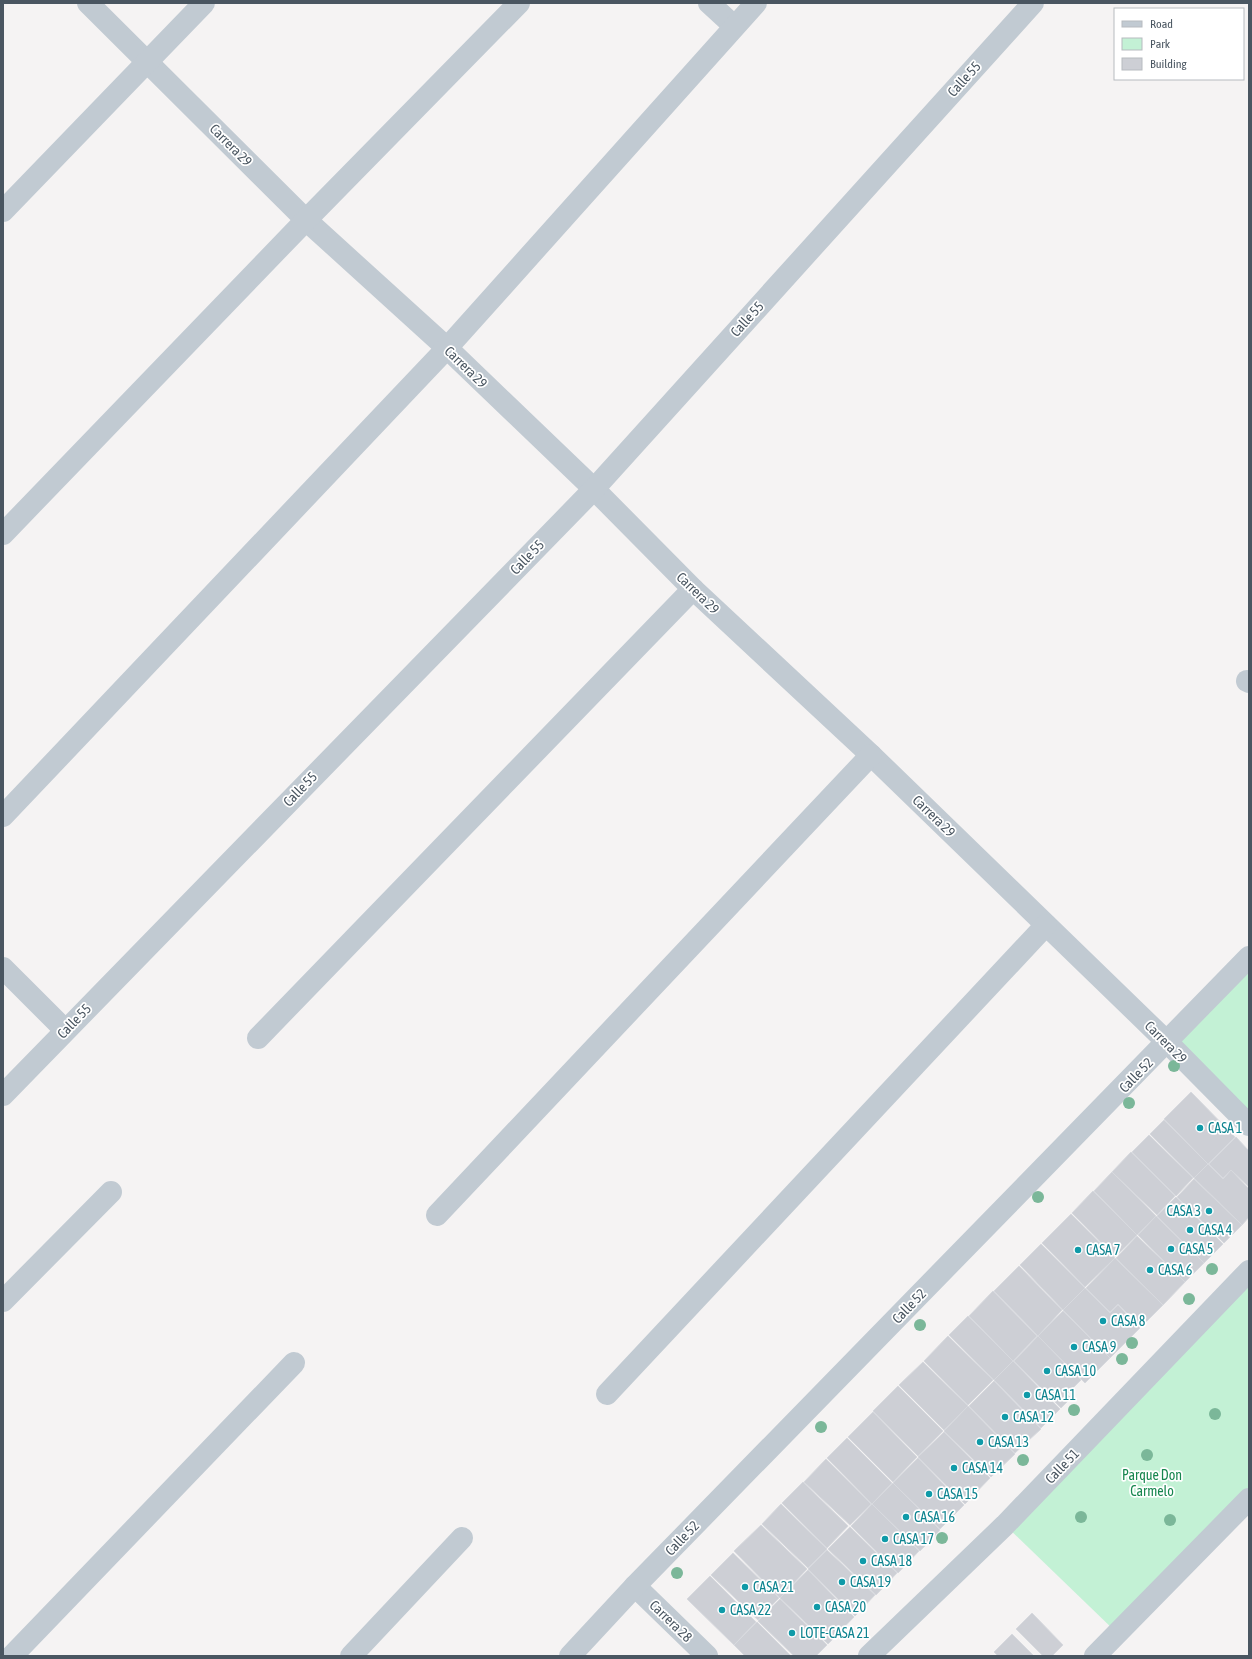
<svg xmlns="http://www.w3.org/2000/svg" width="1252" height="1659" font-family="'Asap Condensed',sans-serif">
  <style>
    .green { fill: #c3f1d5 }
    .building { fill: #cdcfd5; stroke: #d7d9de }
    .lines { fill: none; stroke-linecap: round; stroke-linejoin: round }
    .minor { stroke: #c1cad2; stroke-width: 22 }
    .tree { fill: #7bb799 }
    .culture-dot { fill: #0f9aa8; stroke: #fff; stroke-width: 1.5 }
    .labels { text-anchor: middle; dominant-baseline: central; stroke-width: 3.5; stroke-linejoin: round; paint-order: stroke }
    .street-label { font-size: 14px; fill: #4a5661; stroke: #fff }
    .culture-label { font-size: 14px; fill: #0d838f; stroke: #fff; text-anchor: start }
    .park-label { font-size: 14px; fill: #17864f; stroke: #fff }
  </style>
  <rect width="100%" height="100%" fill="#f5f3f3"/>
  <g class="green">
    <path d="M1249,957V1130L1167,1042Z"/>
    <path d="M1249,1263V1498L1117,1633L1005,1525Z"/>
  </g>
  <g class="building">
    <path d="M1191,1092L1235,1137L1208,1164L1164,1119Z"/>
    <path d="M1164,1120L1208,1164L1194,1178L1150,1134Z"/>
    <path d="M1149,1135L1193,1178L1176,1196L1132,1152Z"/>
    <path d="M1236,1137L1249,1151V1187L1231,1170L1223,1178L1209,1164Z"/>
    <path d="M1131,1152L1175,1196L1157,1215L1112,1172Z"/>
    <path d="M1208,1164L1223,1179L1231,1170L1249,1189V1217L1242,1225L1194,1178Z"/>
    <path d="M1112,1172L1156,1216L1137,1235L1094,1191Z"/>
    <path d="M1194,1179L1242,1225L1224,1243L1177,1197Z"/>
    <path d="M1093,1191L1137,1235L1115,1257L1072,1213Z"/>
    <path d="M1176,1197L1223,1244L1204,1263L1157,1216Z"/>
    <path d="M1071,1214L1115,1258L1085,1287L1042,1243Z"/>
    <path d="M1156,1216L1204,1263L1185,1282L1138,1235Z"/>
    <path d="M1137,1236L1185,1282L1163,1305L1116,1258Z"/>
    <path d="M1041,1244L1085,1288L1063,1310L1020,1265Z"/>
    <path d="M1115,1258L1163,1305L1141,1327L1118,1304L1110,1312L1086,1288Z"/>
    <path d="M1019,1266L1062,1310L1038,1336L994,1291Z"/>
    <path d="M1085,1288L1110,1313L1118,1305L1140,1328L1110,1358L1063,1310Z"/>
    <path d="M993,1291L1037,1336L1013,1361L969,1316Z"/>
    <path d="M1063,1311L1110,1358L1085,1383L1038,1336Z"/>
    <path d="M968,1316L1013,1361L994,1380L949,1335Z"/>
    <path d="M948,1336L993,1380L968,1405L924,1361Z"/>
    <path d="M1038,1336L1081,1380L1067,1394L1071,1398L1061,1408L1014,1361Z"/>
    <path d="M1013,1361L1060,1409L1041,1428L994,1380Z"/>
    <path d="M923,1362L968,1406L944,1430L899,1385Z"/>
    <path d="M994,1381L1041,1429L1015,1453L969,1406Z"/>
    <path d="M898,1386L943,1431L918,1456L873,1411Z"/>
    <path d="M968,1406L1015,1454L991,1477L944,1431Z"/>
    <path d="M873,1412L917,1457L893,1482L848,1437Z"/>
    <path d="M944,1432L990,1478L965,1504L918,1457Z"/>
    <path d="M847,1438L892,1483L872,1504L827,1458Z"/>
    <path d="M918,1458L964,1505L940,1529L893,1483Z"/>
    <path d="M826,1459L871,1504L850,1525L804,1482Z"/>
    <path d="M803,1482L848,1526L827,1548L782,1503Z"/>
    <path d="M893,1483L940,1530L920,1551L872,1504Z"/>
    <path d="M781,1504L827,1549L808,1568L762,1524Z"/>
    <path d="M872,1504L919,1551L898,1573L851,1526Z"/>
    <path d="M761,1525L807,1569L780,1598L734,1551Z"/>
    <path d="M850,1527L897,1573L876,1595L828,1549Z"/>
    <path d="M827,1550L875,1595L855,1616L808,1569Z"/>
    <path d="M733,1553L779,1598L758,1620L711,1575Z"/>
    <path d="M808,1570L854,1617L828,1644L780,1598Z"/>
    <path d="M710,1576L756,1622L734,1645L687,1599Z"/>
    <path d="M780,1599L827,1645L816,1656H794L758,1621Z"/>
    <path d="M1032,1613L1063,1645L1052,1656H1043L1016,1629Z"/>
    <path d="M757,1622L791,1656H745L734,1645Z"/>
    <path d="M1012,1634L1034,1656H998L994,1652Z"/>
  </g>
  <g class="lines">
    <g class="minor">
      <path d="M88,3L306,220L447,348L594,489L693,589L871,755L1167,1042L1249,1125"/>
      <path d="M709,3L734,26"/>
      <path d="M3,211L204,3"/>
      <path d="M3,534L306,220L519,3"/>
      <path d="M1247,681L1249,682"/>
      <path d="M3,816L447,348L756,3"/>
      <path d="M3,968L65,1030"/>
      <path d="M258,1038L693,589"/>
      <path d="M3,1095L594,489L1033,3"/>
      <path d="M437,1215L871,755"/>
      <path d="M3,1301L111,1192"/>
      <path d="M607,1394L1046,925"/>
      <path d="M635,1586L707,1656"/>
      <path d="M12,1656L294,1363"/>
      <path d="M351,1656L462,1538"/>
      <path d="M570,1656L635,1586L1249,957"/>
      <path d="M869,1656L1005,1525L1249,1271"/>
      <path d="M1095,1656L1249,1499"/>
    </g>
  </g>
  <g class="tree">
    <circle cx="1174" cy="1066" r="6"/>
    <circle cx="1129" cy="1103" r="6"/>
    <circle cx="1038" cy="1197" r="6"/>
    <circle cx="1212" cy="1269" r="6"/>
    <circle cx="1189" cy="1299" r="6"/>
    <circle cx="920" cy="1325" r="6"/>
    <circle cx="1132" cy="1343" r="6"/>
    <circle cx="1122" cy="1359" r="6"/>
    <circle cx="1074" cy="1410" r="6"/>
    <circle cx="1215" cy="1414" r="6"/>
    <circle cx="821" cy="1427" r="6"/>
    <circle cx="1147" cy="1455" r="6"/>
    <circle cx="1023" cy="1460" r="6"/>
    <circle cx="1081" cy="1517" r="6"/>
    <circle cx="1170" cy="1520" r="6"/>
    <circle cx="942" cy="1538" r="6"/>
    <circle cx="677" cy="1573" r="6"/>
  </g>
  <g class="culture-dot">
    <circle cx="1200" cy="1128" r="4"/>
    <circle cx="1209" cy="1211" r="4"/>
    <circle cx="1190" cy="1230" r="4"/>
    <circle cx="1171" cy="1249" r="4"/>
    <circle cx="1078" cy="1250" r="4"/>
    <circle cx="1150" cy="1270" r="4"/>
    <circle cx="1103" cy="1321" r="4"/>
    <circle cx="1074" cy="1347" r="4"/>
    <circle cx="1047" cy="1371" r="4"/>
    <circle cx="1027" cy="1395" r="4"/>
    <circle cx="1005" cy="1417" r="4"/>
    <circle cx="980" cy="1442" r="4"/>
    <circle cx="954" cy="1468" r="4"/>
    <circle cx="929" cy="1494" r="4"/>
    <circle cx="906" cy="1517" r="4"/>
    <circle cx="885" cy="1539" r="4"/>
    <circle cx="863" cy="1561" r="4"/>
    <circle cx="842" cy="1582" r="4"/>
    <circle cx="745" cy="1587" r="4"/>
    <circle cx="817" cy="1607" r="4"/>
    <circle cx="722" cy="1610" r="4"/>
    <circle cx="792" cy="1633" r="4"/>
  </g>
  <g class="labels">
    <g class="street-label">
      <text transform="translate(964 79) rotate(-48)">Calle 55</text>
      <text transform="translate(231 145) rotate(45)">Carrera 29</text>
      <text transform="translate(747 319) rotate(-48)">Calle 55</text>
      <text transform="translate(466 367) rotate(44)">Carrera 29</text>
      <text transform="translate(527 557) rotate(-46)">Calle 55</text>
      <text transform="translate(698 593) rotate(44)">Carrera 29</text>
      <text transform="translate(300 789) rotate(-46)">Calle 55</text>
      <text transform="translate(934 816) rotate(44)">Carrera 29</text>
      <text transform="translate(74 1021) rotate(-46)">Calle 55</text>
      <text transform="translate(1166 1042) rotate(45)">Carrera 29</text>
      <text transform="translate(1136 1075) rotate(-46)">Calle 52</text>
      <text transform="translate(909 1306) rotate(-46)">Calle 52</text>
      <text transform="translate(1062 1466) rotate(-46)">Calle 51</text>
      <text transform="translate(682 1538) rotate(-46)">Calle 52</text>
      <text transform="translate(671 1621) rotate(44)">Carrera 28</text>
    </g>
    <g class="culture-label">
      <text x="1208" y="1128">CASA 1</text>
      <text x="1201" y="1211" text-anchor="end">CASA 3</text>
      <text x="1198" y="1230">CASA 4</text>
      <text x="1179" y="1249">CASA 5</text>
      <text x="1086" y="1250">CASA 7</text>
      <text x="1158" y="1270">CASA 6</text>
      <text x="1111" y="1321">CASA 8</text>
      <text x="1082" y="1347">CASA 9</text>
      <text x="1055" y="1371">CASA 10</text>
      <text x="1035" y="1395">CASA 11</text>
      <text x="1013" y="1417">CASA 12</text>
      <text x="988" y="1442">CASA 13</text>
      <text x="962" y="1468">CASA 14</text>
      <text x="937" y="1494">CASA 15</text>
      <text x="914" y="1517">CASA 16</text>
      <text x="893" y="1539">CASA 17</text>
      <text x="871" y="1561">CASA 18</text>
      <text x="850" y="1582">CASA 19</text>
      <text x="753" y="1587">CASA 21</text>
      <text x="825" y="1607">CASA 20</text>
      <text x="730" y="1610">CASA 22</text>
      <text x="800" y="1633">LOTE-CASA 21</text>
    </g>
    <g class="park-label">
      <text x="1152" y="1475">Parque Don<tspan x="1152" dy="16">Carmelo</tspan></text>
    </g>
  </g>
  <rect width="1252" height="1659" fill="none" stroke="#4a5661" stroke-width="8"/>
  <rect x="1114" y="8" width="130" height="72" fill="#ffffff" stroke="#b7bbc0"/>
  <rect x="1122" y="21" width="20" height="6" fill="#c1cad2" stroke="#b7bbc0"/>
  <text x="1150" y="28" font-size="12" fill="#4a5661">Road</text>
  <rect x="1122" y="38" width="20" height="12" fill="#c3f1d5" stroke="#b7bbc0"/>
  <text x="1150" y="48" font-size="12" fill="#4a5661">Park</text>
  <rect x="1122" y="58" width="20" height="12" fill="#cdcfd5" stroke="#b7bbc0"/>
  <text x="1150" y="68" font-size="12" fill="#4a5661">Building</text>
</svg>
